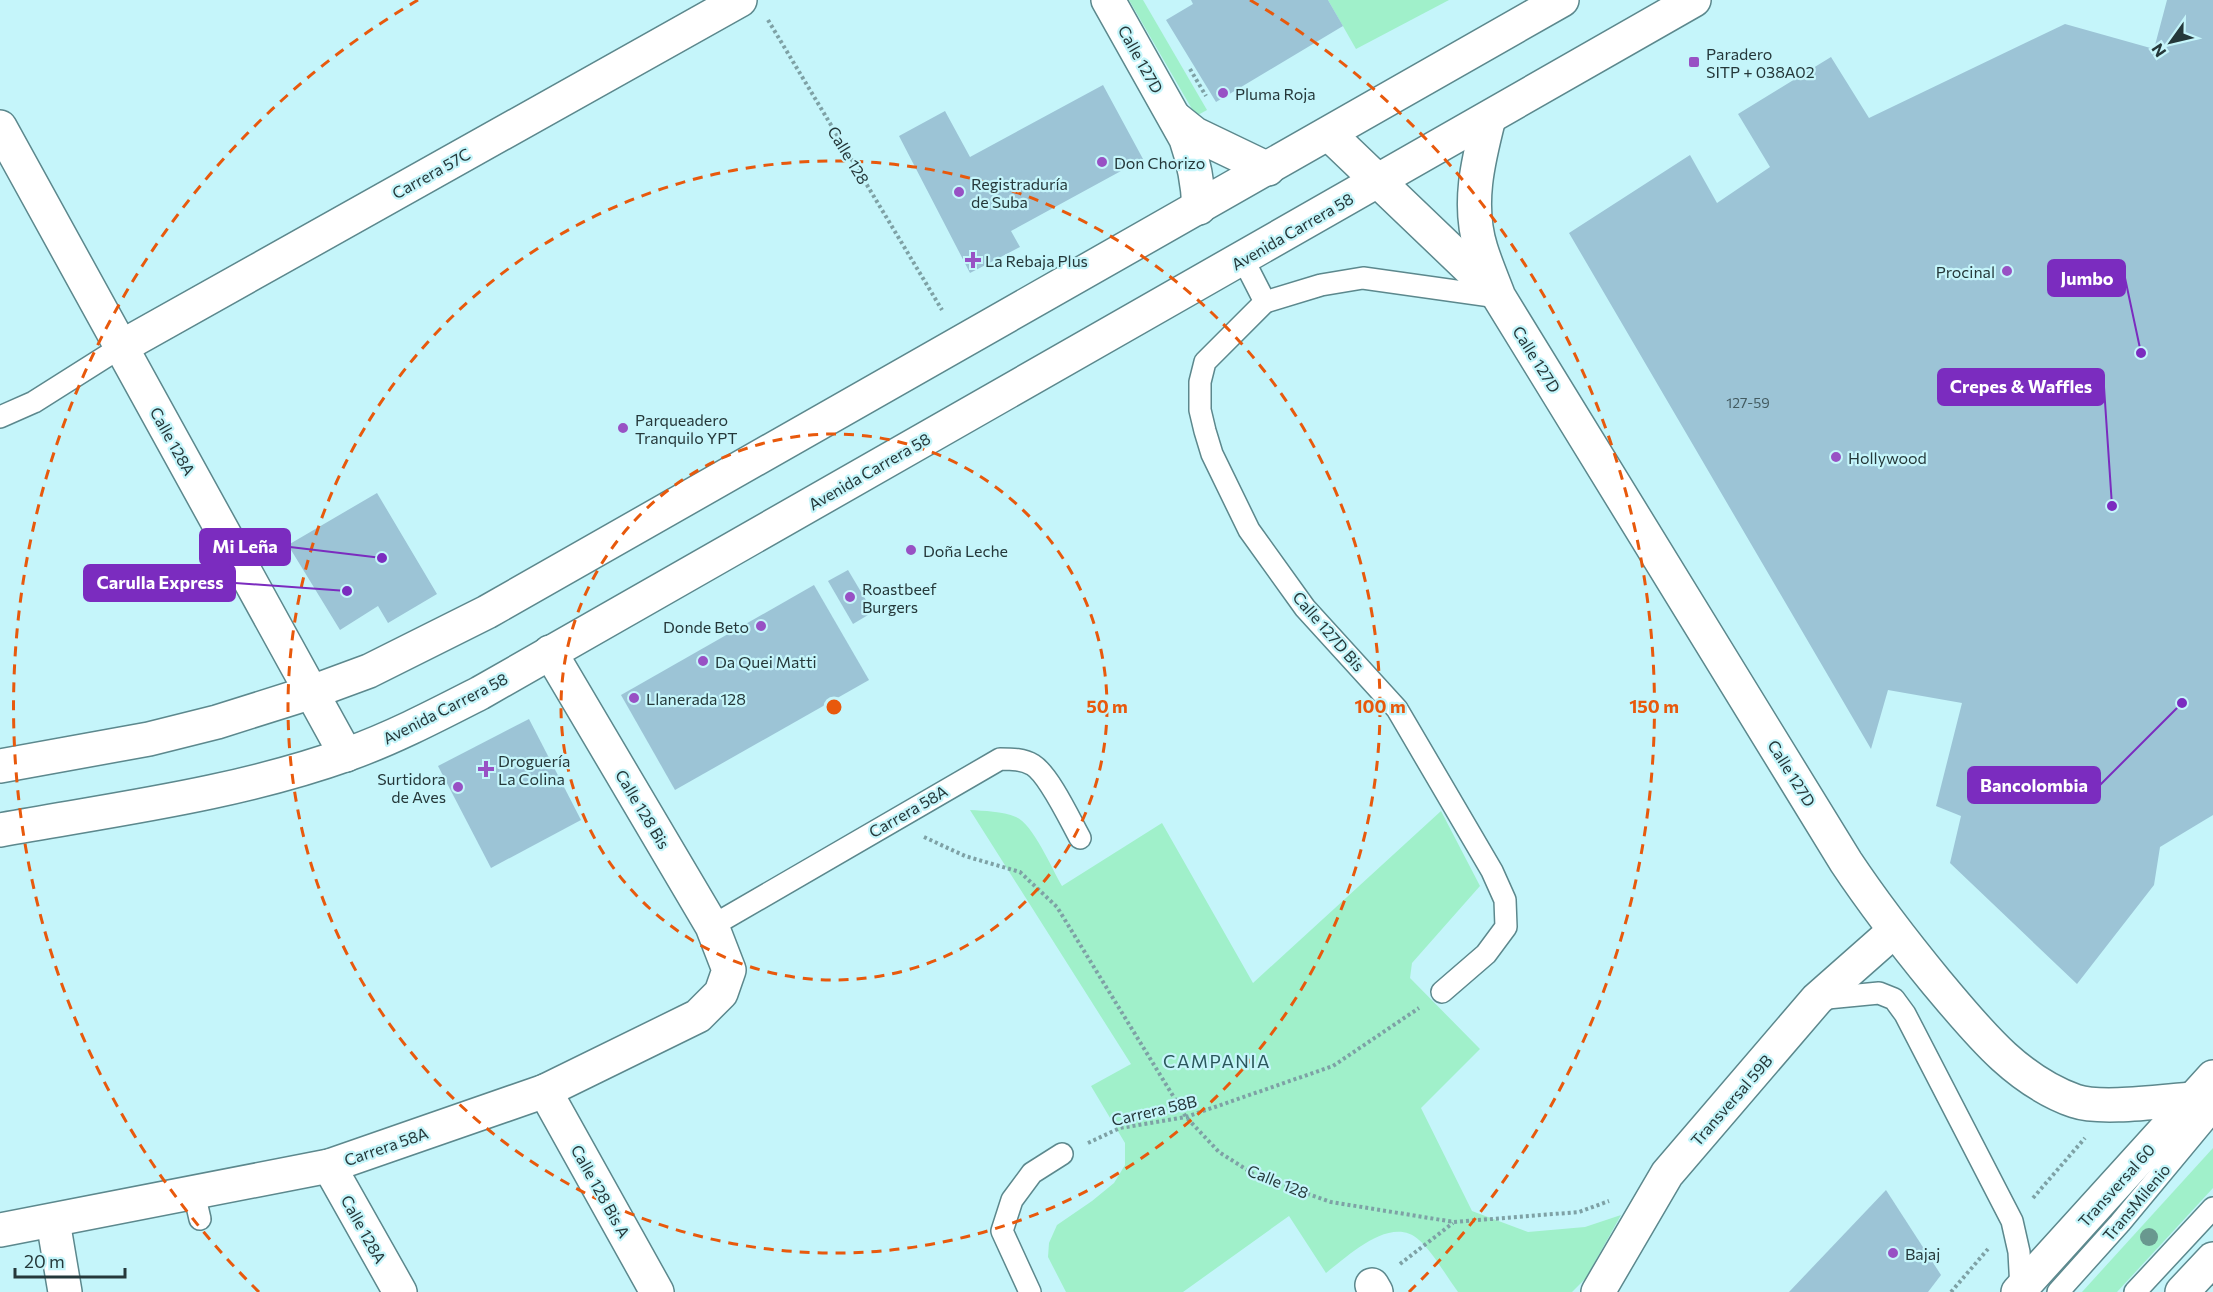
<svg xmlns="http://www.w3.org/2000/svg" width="2213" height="1292" font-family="Commissioner,sans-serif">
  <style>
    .green { fill: #a0f0ca }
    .building { fill: #9cc4d6 }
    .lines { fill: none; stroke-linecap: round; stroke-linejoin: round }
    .service-casing { stroke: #5c888d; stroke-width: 24 }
    .minor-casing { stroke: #5c888d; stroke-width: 36 }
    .tertiary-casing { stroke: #5c888d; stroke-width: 36 }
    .secondary-casing { stroke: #5c888d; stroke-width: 36 }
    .primary-casing { stroke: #5c888d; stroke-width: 36 }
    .path { stroke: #7ea1a5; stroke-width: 4; stroke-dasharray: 3 3; stroke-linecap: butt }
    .service { stroke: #fff; stroke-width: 21 }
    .minor { stroke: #fff; stroke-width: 33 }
    .tertiary { stroke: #fff; stroke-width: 33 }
    .secondary { stroke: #fff; stroke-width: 33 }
    .primary { stroke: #fff; stroke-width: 33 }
    .tree { fill: #69988f }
    .ring { fill: none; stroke: #e8590c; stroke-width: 3; stroke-dasharray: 10 8 }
    .poi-dot { fill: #9851c4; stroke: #c5f5fa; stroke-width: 2 }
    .labels { text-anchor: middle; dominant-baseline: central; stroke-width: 4.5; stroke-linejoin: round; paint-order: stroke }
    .number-label { font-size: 14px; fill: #435b61 }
    .poi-label { font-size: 16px; fill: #25383a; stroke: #c5f5fa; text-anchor: start }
    .street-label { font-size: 16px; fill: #25383a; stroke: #c5f5fa }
    .neighbourhood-label { font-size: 18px; letter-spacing: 1.5px; fill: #2b575c; stroke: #c5f5fa }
    .centre { fill: #e8590c; stroke: #c5f5fa; stroke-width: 3 }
    .ring-label { font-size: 18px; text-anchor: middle; font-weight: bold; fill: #e8590c; stroke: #c5f5fa; stroke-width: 4.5; stroke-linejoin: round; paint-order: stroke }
    .leader { fill: none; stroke: #7b2cbf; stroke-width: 2 }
    .callout-dot { fill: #7b2cbf; stroke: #c5f5fa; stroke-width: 2 }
    .callout { fill: #7b2cbf; stroke: #7b2cbf; stroke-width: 2 }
    .callout-label { font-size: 18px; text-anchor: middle; font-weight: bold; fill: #fff }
  </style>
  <rect width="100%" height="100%" fill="#c5f5fa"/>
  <g class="green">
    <path d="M1129,0H1143L1207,110L1196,116Z"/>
    <path d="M1328,0H1449L1356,49Z"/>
    <path d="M970,810C984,811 1002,811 1016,817C1033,824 1052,869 1062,886L1162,823L1253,983L1441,811L1480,886L1412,963L1410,978L1480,1049L1421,1108L1472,1211L1528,1232L1585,1227L1621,1215L1586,1278L1572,1292H1458C1447,1277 1432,1251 1419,1240C1391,1214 1347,1257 1326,1273L1289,1216L1183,1292H1066L1048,1257L1049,1243L1057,1225L1092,1201L1114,1183L1125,1165V1143L1091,1086L1131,1064Z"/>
    <path d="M2213,1148V1188L2117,1292H2082Z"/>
  </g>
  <g class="building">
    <path d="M1191,0H1328L1343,26L1216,102L1166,20L1193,4Z"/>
    <path d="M2167,0H2213V815L2160,847L2154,885L2077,984L1950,863L1961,816L1936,806L1962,703L1888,690L1871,749L1569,233L1690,155L1717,203L1770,167L1738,114L1831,57L1869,118L2065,24L2154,49Z"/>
    <path d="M1103,85L1143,159L1011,231L1020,247L970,273L899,136L945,111L970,157Z"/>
    <path d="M377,493L437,594L388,623L378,606L340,630L288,545Z"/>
    <path d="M848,570L873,612L853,624L828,581Z"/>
    <path d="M814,585L869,680L675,790L621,695Z"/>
    <path d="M529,719L581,820L491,868L438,766Z"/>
    <path d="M1886,1190L1941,1275L1928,1292H1789Z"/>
  </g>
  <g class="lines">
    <g class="service-casing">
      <g id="service">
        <path d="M1243,259L1265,302L1205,362L1200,382V410L1205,431L1212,454L1249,530L1305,608L1397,709L1492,871L1505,900L1506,927L1486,954L1442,992"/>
        <path d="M1265,302L1321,285L1363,278L1498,297"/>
        <path d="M0,417L34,402L121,347"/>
        <path d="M712,926L1000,759C1012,759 1023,759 1033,765C1049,775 1070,820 1080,838"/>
        <path d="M1817,999L1879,993L1894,999L1905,1014L2012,1221L2019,1252L2021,1289"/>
        <path d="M194,1193L200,1219"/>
        <path d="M1030,1292L1002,1231L1012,1200L1032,1173L1062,1154"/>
        <path d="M2058,1292L2120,1223L2213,1111"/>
        <path d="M2135,1292L2213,1208"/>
      </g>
    </g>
    <g class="minor-casing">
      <g id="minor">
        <path d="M0,127L346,755"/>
        <path d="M121,347L740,0"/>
        <path d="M545,1091L657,1292"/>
        <path d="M329,1166L400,1292"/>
        <path d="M53,1221L65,1292"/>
        <path d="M0,1230L329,1166L545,1091L698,1016L721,993L729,970L712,926L550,652"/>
        <path d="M1372,1285L1376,1292"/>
        <path d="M1598,1292L1667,1174L1817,999L1894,931"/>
      </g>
    </g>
    <g class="tertiary-casing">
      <g id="tertiary">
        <path d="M1108,0L1186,139C1194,162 1198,184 1199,208"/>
        <path d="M1175,118L1195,134L1268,169"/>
        <path d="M1489,118C1478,161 1467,205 1481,249C1486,265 1493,281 1499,297L1846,862C1874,904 1905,944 1937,983C1976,1029 2015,1080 2075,1101C2101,1110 2163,1101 2193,1099"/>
        <path d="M1329,134L1493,291"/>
      </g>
    </g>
    <g class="secondary-casing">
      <g id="secondary">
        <path d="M0,766L149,739L217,722L312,692L369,671L487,612L1562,0"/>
        <path d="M0,830C116,809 236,794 348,754C393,738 437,715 480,693L1694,0"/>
      </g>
    </g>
    <g class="primary-casing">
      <g id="primary">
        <path d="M2018,1292L2213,1077"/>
        <path d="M2182,1292L2213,1259"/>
      </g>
    </g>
    <g class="path">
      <path d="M768,20L942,310"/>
      <path d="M1190,69L1206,96"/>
      <path d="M924,837L965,856L1020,872L1057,907L1186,1117L1219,1152L1255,1175L1331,1202L1454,1222L1579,1212L1609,1201"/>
      <path d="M1088,1143L1120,1128L1186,1117L1333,1066L1419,1008"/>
      <path d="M2033,1198L2085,1138"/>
      <path d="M1400,1264L1453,1223"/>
      <path d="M1951,1292L1988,1249"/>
    </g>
    <use href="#service" class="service"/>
    <use href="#minor" class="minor"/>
    <use href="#tertiary" class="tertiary"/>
    <use href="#secondary" class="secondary"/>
    <use href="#primary" class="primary"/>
  </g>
  <circle class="tree" cx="2149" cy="1237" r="9"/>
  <g class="ring">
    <circle cx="834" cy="707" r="273"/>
    <circle cx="834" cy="707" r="546"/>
    <path d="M259 1292A820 820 0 0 1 418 0M1250 0A820 820 0 0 1 1409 1292"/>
  </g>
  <g class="poi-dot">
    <rect x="1688" y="56" width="12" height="12" rx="3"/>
    <circle cx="1223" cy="93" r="6"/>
    <circle cx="1102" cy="162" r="6"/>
    <circle cx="959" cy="192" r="6"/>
    <path d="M970 251h6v6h6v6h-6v6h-6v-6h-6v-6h6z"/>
    <circle cx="2007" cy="271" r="6"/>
    <circle cx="623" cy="428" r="6"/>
    <circle cx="1836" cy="457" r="6"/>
    <circle cx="911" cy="550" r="6"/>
    <circle cx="850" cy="597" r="6"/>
    <circle cx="761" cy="626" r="6"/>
    <circle cx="703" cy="661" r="6"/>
    <circle cx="634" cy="698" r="6"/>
    <path d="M483 760h6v6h6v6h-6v6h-6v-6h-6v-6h6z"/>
    <circle cx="458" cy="787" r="6"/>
    <circle cx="1893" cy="1253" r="6"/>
  </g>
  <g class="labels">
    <g class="number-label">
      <text x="1748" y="402">127-59</text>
    </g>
    <g class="poi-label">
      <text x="1706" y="53">Paradero<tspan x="1706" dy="18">SITP + 038A02</tspan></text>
      <text x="1235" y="93">Pluma Roja</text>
      <text x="1114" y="162">Don Chorizo</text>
      <text x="971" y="183">Registraduría<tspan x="971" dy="18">de Suba</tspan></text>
      <text x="985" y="260">La Rebaja Plus</text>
      <text x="1995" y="271" text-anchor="end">Procinal</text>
      <text x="635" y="419">Parqueadero<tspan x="635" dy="18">Tranquilo YPT</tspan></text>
      <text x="1848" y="457">Hollywood</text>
      <text x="923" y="550">Doña Leche</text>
      <text x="862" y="588">Roastbeef<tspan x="862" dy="18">Burgers</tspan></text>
      <text x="749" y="626" text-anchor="end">Donde Beto</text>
      <text x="715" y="661">Da Quei Matti</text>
      <text x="646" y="698">Llanerada 128</text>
      <text x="498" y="760">Droguería<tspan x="498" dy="18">La Colina</tspan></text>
      <text x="446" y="778" text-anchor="end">Surtidora<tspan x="446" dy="18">de Aves</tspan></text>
      <text x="1905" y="1253">Bajaj</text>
    </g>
    <g class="street-label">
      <text transform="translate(1141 59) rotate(61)">Calle 127D</text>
      <text transform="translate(849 155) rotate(59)">Calle 128</text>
      <text transform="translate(431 173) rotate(-29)">Carrera 57C</text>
      <text transform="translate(1292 231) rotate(-30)">Avenida Carrera 58</text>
      <text transform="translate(1537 359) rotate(58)">Calle 127D</text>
      <text transform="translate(173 441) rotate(61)">Calle 128A</text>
      <text transform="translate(869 471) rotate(-30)">Avenida Carrera 58</text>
      <text transform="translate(1329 631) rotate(49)">Calle 127D Bis</text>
      <text transform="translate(445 708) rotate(-27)">Avenida Carrera 58</text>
      <text transform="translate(1792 773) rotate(58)">Calle 127D</text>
      <text transform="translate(643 809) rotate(59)">Calle 128 Bis</text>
      <text transform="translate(908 811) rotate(-30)">Carrera 58A</text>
      <text transform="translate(1731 1100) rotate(-49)">Transversal 59B</text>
      <text transform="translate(1154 1110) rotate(-13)">Carrera 58B</text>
      <text transform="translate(386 1146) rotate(-19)">Carrera 58A</text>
      <text transform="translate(1278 1181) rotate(22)">Calle 128</text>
      <text transform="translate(2116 1185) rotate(-48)">Transversal 60</text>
      <text transform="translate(601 1191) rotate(61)">Calle 128 Bis A</text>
      <text transform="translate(2136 1202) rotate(-50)">TransMilenio</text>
      <text transform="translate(364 1229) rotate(61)">Calle 128A</text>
    </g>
    <g class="neighbourhood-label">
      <text x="1217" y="1061">CAMPANIA</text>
    </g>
  </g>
  <circle cx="834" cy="707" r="9" class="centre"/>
  <g class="ring-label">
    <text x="1107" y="713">50 m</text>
    <text x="1380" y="713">100 m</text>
    <text x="1654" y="713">150 m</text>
  </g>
  <path class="leader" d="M2141 353L2125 278M2112 506L2104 387M382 558L290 547M347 591L235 583M2182 703L2100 785"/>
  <g class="callout-dot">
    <circle cx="2141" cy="353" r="6"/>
    <circle cx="2112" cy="506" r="6"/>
    <circle cx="382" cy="558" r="6"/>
    <circle cx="347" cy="591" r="6"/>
    <circle cx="2182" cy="703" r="6"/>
  </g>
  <g class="callout">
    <rect x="2048" y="260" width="77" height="36" rx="6"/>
    <rect x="1938" y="369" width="166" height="36" rx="6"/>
    <rect x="200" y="529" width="90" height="36" rx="6"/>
    <rect x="84" y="565" width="151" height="36" rx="6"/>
    <rect x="1968" y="767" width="132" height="36" rx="6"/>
  </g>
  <g class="callout-label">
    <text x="2087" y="285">Jumbo</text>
    <text x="2021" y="393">Crepes &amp; Waffles</text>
    <text x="245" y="553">Mi Leña</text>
    <text x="160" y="589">Carulla Express</text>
    <text x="2034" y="792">Bancolombia</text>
  </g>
  <g transform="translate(2171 42) rotate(236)" stroke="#c5f5fa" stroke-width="4.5" paint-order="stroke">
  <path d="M0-4.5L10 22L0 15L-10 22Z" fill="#25383a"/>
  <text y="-9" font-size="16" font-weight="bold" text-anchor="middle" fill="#25383a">N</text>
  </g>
  <path d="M15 1268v9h110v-9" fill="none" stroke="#25383a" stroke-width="3"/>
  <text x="24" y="1268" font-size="18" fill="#25383a" stroke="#c5f5fa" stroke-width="4.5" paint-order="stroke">20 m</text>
</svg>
